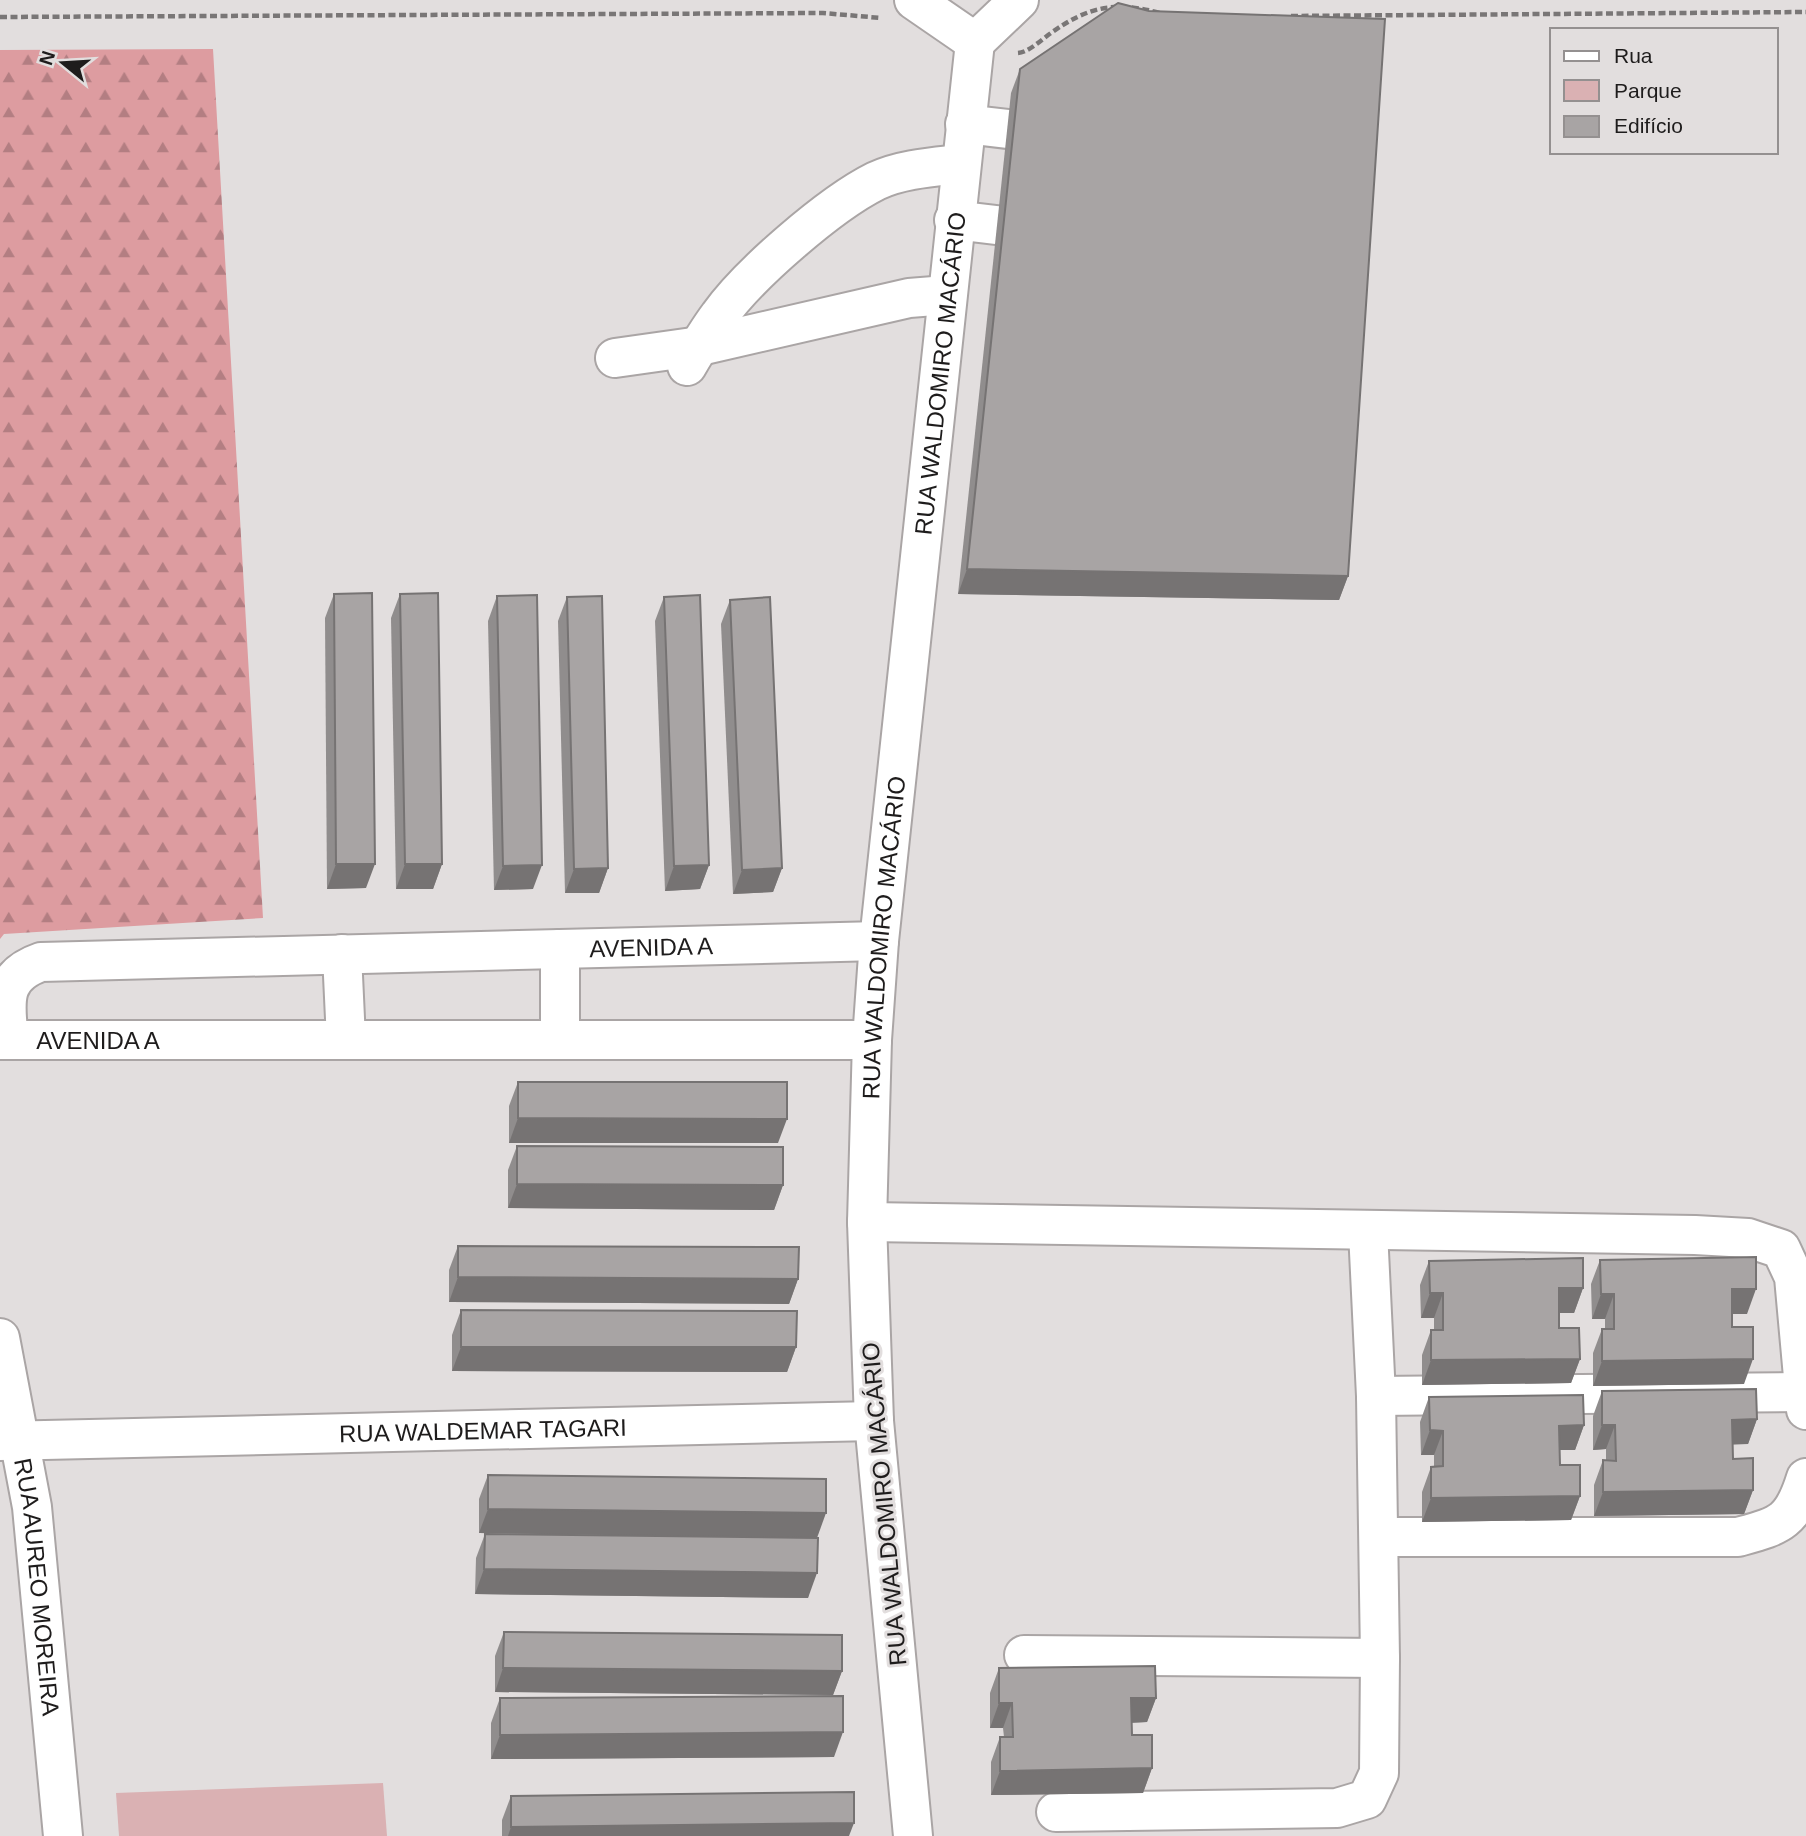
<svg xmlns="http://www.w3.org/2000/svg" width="1806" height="1836" font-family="Helvetica,sans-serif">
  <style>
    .green { fill: #dab1b3 }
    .forest { fill: url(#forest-firs) }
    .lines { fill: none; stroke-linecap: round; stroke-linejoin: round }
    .minor-casing { stroke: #aaa5a5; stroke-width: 42 }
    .highway-casing { stroke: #aaa5a5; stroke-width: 42 }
    .path { stroke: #797676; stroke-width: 4.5; stroke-dasharray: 7 3.5; stroke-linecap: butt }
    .minor { stroke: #fff; stroke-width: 38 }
    .highway { stroke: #fff; stroke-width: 38 }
    .wall { fill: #908d8d }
    .shaded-wall { fill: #767373 }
    .building { fill: #a8a4a4; stroke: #767373; stroke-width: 2 }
    .labels { text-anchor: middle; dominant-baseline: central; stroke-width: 6; stroke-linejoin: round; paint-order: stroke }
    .street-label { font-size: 24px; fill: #1e1c1c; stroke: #e2dede }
  </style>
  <defs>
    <pattern id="forest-firs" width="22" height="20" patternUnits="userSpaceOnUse" patternTransform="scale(1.75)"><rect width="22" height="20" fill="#dd9ca0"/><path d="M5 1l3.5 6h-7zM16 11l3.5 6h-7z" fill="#b37e82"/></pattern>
  </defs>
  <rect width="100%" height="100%" fill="#e2dede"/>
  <path class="green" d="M383,1783L387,1836H119L116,1793Z"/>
  <path class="forest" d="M213,49L263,918L4,934L0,939V50Z"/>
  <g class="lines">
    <g class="minor-casing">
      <g id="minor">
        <path d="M965,124L1033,132"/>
        <path d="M954,220L1029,229"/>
        <path d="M615,358L700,346L909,298L947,295"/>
        <path d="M687,366C697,349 707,332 719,316C749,274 830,204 876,181C901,169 933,167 960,164"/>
        <path d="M560,949V1040"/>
        <path d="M342,954L346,1040"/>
        <path id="s1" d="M0,1040H872"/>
        <path id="s2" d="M9,1040C5,1003 0,976 41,962L879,941"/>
        <path d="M867,1222L1695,1235L1748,1238L1781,1249L1794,1277L1806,1410"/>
        <path id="s3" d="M0,1338L32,1507L63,1836"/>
        <path d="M1376,1396L1805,1392"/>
        <path id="s4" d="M0,1441L874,1421"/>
        <path d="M1379,1537H1738C1781,1525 1792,1523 1806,1478"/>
        <path d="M1024,1655L1380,1658L1376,1396L1368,1231"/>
        <path d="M1056,1812L1337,1808L1367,1799L1379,1773L1380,1658"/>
        <path id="s5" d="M913,1836L874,1421L867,1222L872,1040L879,941L975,42"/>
      </g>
    </g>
    <g class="highway-casing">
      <path id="highway" d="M914,0L975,42L1019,0"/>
    </g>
    <g class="path">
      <path d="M1291,16L1806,12"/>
      <path d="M0,17L823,13L881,18"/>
      <path d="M1018,53C1029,52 1041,40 1051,33C1089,6 1115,1 1160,13"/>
    </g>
    <use href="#minor" class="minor"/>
    <use href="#highway" class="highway"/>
  </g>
  <g class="wall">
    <path d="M1020,69L1348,576L1339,600L958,594L1011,93Z"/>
    <path d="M334,594L366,888L327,889L325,618Z"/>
    <path d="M400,594L442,864L433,889H396L391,618Z"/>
    <path d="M497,596L533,889L494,890L488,621Z"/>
    <path d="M567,597L608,868L599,893H565L558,621Z"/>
    <path d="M664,597L709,865L700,889L665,891L655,621Z"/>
    <path d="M730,600L782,868L773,892L733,894L721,624Z"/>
    <path d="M518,1082L778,1143H509V1106Z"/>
    <path d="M517,1146L783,1185L774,1210L508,1208V1170Z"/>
    <path d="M458,1246L798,1279L789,1304L449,1302V1270Z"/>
    <path d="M1600,1260L1747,1314H1732V1327L1744,1384L1593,1386V1353L1602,1329H1605V1319H1592L1591,1284Z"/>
    <path d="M1429,1261L1583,1288L1574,1313H1559V1328L1580,1359L1571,1383L1422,1385V1355L1431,1330H1434V1318H1421L1420,1285Z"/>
    <path d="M461,1310L796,1347L787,1372L452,1371V1335Z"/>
    <path d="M1602,1391L1757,1419L1748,1444H1732L1733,1459L1753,1490L1744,1514L1594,1516V1485L1603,1460H1606V1449L1593,1450V1416Z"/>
    <path d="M1429,1397L1584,1425L1575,1450H1560V1465L1580,1496L1571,1520L1422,1522V1492L1431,1467H1434V1455H1421L1420,1422Z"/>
    <path d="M488,1475L817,1538L808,1598L475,1594L476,1558L485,1534L673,1536L479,1533V1499Z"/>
    <path d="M504,1632L842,1671L833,1695L495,1692V1656Z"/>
    <path d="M999,1668L1156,1698L1147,1722L1131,1723L1132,1735L1152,1768L1143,1793L991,1795V1762L1000,1737H1004L1003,1728H990V1693Z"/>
    <path d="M500,1698L834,1757L491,1759V1723Z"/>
    <path d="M511,1796L849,1836H502V1820Z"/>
  </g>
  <g class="shaded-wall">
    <path d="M967,569L1348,576L1339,600L958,594Z"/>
    <path d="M336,864H375L366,888L327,889Z"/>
    <path d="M405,864H442L433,889H396Z"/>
    <path d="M542,865L533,889L494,890L503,866Z"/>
    <path d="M709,865L700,889L665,891L674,866Z"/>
    <path d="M608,868L599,893H565L574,869Z"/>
    <path d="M782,868L773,892L733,894L742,870Z"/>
    <path d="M518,1118L787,1119L778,1143H509Z"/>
    <path d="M517,1184L783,1185L774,1210L508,1208Z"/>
    <path d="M458,1277L798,1279L789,1304L449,1302Z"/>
    <path d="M1559,1288H1583L1574,1313H1550Z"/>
    <path d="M1732,1289H1756L1747,1314H1723Z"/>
    <path d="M1430,1293H1443L1434,1318H1421Z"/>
    <path d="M1601,1294H1614L1605,1319H1592Z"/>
    <path d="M461,1347H796L787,1372L452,1371Z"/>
    <path d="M1580,1359L1571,1383L1422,1385L1431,1360Z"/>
    <path d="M1753,1359L1744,1384L1593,1386L1602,1361Z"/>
    <path d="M1757,1419L1748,1444L1723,1445L1732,1420Z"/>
    <path d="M1584,1425L1575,1450H1550L1559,1426Z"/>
    <path d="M1602,1425H1615L1606,1449L1593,1450Z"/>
    <path d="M1430,1430L1443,1431L1434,1455H1421Z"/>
    <path d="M1753,1490L1744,1514L1594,1516L1603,1492Z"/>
    <path d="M1580,1496L1571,1520L1422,1522L1431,1498Z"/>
    <path d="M488,1509L826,1513L817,1538L479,1533Z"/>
    <path d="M484,1569L817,1573L808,1598L475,1594Z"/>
    <path d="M503,1668L842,1671L833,1695L495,1692Z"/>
    <path d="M1131,1698H1156L1147,1722L1122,1723Z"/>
    <path d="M999,1703H1012L1003,1728H990Z"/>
    <path d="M843,1732L834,1757L491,1759L500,1735Z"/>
    <path d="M1152,1768L1143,1793L991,1795L1000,1771Z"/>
    <path d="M854,1823L849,1836H508L511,1827Z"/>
  </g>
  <g class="building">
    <path d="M1118,3L1149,11L1385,19L1348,576L967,569L1020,69Z"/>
    <path d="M372,593L375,864H336L334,594Z"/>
    <path d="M438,593L442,864H405L400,594Z"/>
    <path d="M537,595L542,865L503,866L497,596Z"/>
    <path d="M700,595L709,865L674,866L664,597Z"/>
    <path d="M602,596L608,868L574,869L567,597Z"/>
    <path d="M770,597L782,868L742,870L730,600Z"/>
    <path d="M518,1082H787V1119L518,1118Z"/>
    <path d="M517,1146L783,1147V1185L517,1184Z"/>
    <path d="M458,1246L799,1247L798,1279L458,1277Z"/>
    <path d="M1756,1257V1289H1732V1327H1753V1359L1602,1361V1329H1614V1294H1601L1600,1260Z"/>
    <path d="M1583,1258V1288H1559V1328H1579L1580,1359L1431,1360V1330H1443V1293H1430L1429,1261Z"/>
    <path d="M461,1310L797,1311L796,1347H461Z"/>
    <path d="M1756,1389L1757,1419L1732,1420L1733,1459L1753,1458V1490L1603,1492V1460L1616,1461L1615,1425H1602V1391Z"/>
    <path d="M1583,1395L1584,1425L1559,1426L1560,1465H1580V1496L1431,1498V1467L1443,1466V1431L1430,1430L1429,1397Z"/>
    <path d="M488,1475L826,1479V1513L488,1509Z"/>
    <path d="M485,1534L818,1538L817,1573L484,1569Z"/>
    <path d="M504,1632L842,1635V1671L503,1668Z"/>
    <path d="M1155,1666L1156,1698H1131L1132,1735H1152V1768L1000,1771V1737H1013L1012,1703H999V1668Z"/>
    <path d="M843,1696V1732L500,1735V1698Z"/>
    <path d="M854,1792V1823L511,1827V1796Z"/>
  </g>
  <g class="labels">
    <g class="street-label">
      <text stroke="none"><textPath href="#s5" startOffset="1468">RUA WALDOMIRO MACÁRIO</textPath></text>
      <text stroke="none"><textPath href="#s5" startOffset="901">RUA WALDOMIRO MACÁRIO</textPath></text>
      <text stroke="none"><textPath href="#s2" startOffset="705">AVENIDA A</textPath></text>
      <text stroke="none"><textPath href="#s1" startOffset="98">AVENIDA A</textPath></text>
      <text stroke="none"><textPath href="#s4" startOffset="483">RUA WALDEMAR TAGARI</textPath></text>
      <text transform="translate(884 1504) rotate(-95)">RUA WALDOMIRO MACÁRIO</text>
      <text stroke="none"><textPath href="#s3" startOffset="252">RUA AUREO MOREIRA</textPath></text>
    </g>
  </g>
  <rect x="1550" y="28" width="228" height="126" fill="#e2dede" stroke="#949090" stroke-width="2"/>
  <rect x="1564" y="51" width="35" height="10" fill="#ffffff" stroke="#949090" stroke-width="2"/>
  <text x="1614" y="63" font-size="21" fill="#1e1c1c">Rua</text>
  <rect x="1564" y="80" width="35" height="21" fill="#dab1b3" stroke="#949090" stroke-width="2"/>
  <text x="1614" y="98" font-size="21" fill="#1e1c1c">Parque</text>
  <rect x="1564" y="116" width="35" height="21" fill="#a8a4a4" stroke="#949090" stroke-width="2"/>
  <text x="1614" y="133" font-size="21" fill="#1e1c1c">Edifício</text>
  <g transform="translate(63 63) rotate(288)" stroke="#e2dede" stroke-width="5" paint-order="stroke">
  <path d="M0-5L12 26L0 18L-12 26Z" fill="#1e1c1c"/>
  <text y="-10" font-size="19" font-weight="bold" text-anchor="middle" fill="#1e1c1c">N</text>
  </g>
</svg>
